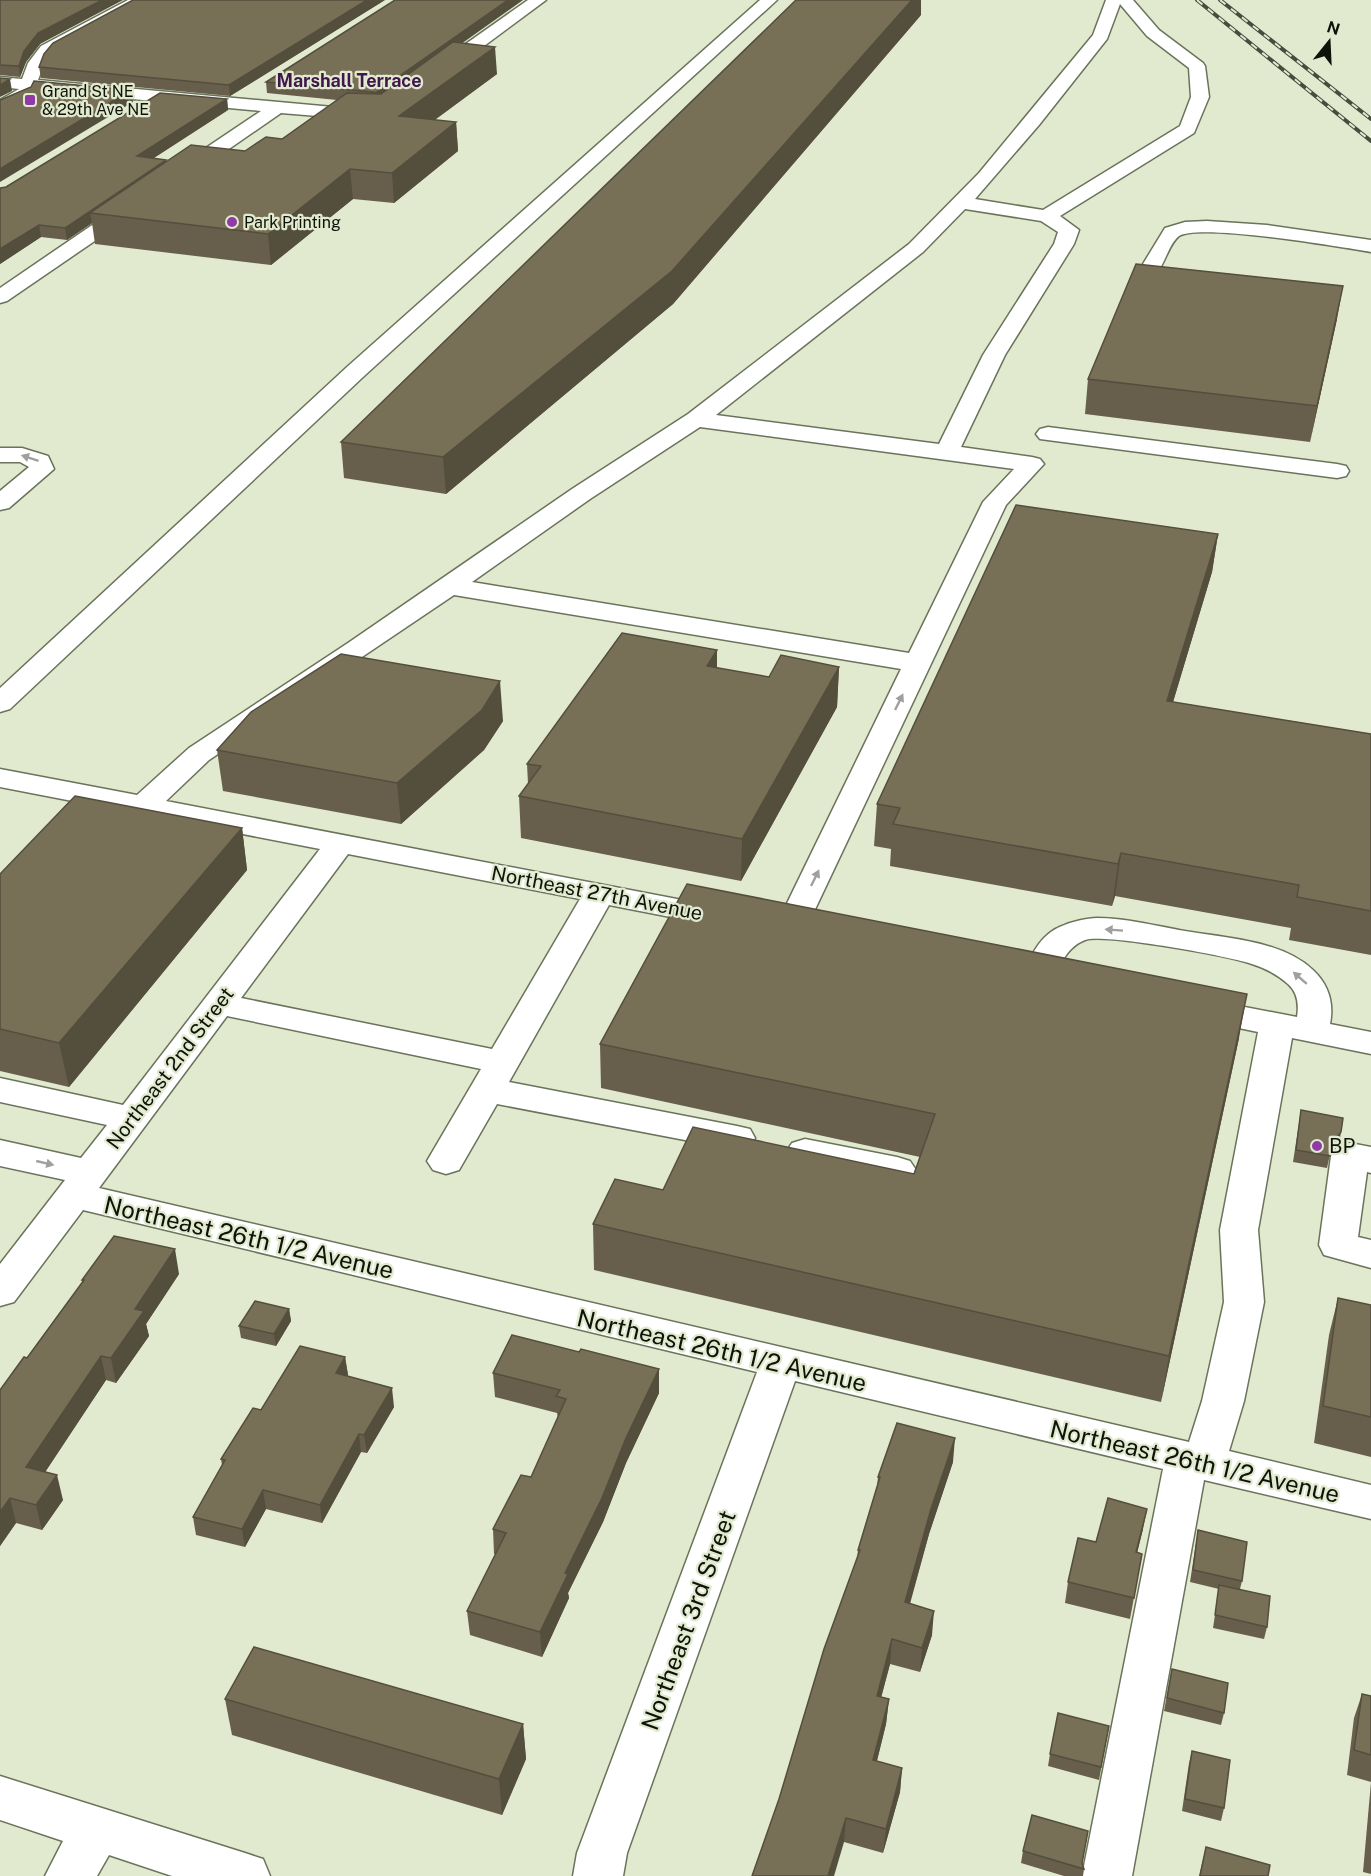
<svg xmlns="http://www.w3.org/2000/svg" width="1371" height="1876" font-family="'Public Sans',sans-serif">
  <style>
    .lines { fill: none; stroke-linecap: round; stroke-linejoin: round }
    .minor-casing { stroke: #6a735b; stroke-width: 3 }
    .minor { fill: #fff; fill-rule: evenodd }
    .rail-casing { stroke: #474c3e; stroke-width: 4 }
    .rail { stroke: #e1eacf; stroke-width: 2; stroke-dasharray: 7; stroke-linecap: butt }
    .wall { fill: #675f4b }
    .shaded-wall { fill: #544e3d }
    .building { fill: #786f57; stroke: #544e3d; stroke-width: 1.5 }
    .oneway { fill: #9fa09d }
    .poi-dot { fill: #903aa7; stroke: #e1eacf; stroke-width: 2 }
    .labels { text-anchor: middle; dominant-baseline: central; stroke-width: 4.5; stroke-linejoin: round; paint-order: stroke }
    .far-poi-label { font-size: 16px; fill: #0f1209; stroke: #e1eacf; text-anchor: start }
    .far-neighbourhood-label { font-size: 18px; font-weight: bold; fill: #40174c; stroke: #e1eacf }
    .street-label { font-size: 20px; fill: #0f1209; stroke: #e1eacf }
    .poi-label { font-size: 20px; fill: #0f1209; stroke: #e1eacf; text-anchor: start }
    .near-street-label { font-size: 24px; fill: #0f1209; stroke: #e1eacf }
  </style>
  <rect width="100%" height="100%" fill="#e1eacf"/>
  <g class="lines">
    <g class="minor-casing">
      <g id="minor">
        <path d="M128,0H148L53,52L44,64L38,80L366,110L372,111L375,115L372,119L366,120L281,113L187,178H173L171,174L173,170L261,111L35,90L32,96L0,112V100L19,89L0,87V77L22,79L28,63L41,46Z"/>
        <path d="M528,0H546L445,75H433L431,71L433,67Z"/>
        <path d="M760,0H777L363,377L10,709L0,712V688L347,367Z"/>
        <path d="M1106,0H1133L1159,30L1203,63L1205,66L1209,97L1194,133L1060,216L1079,230L1074,244L1005,355L961,447L1032,457L1040,459L1044,464L1006,505L802,937L790,940L778,937L774,930L901,669L454,595L209,760L166,801L729,909L733,916L729,923L717,926L609,905L509,1082L737,1126L750,1129L755,1138L750,1147L737,1150L497,1104L459,1170L446,1174L433,1170L427,1161L481,1069L227,1016L99,1188L1189,1442L1202,1401L1224,1302L1220,1230L1258,1032L1186,1017L1181,1009L1186,1001L1198,998L1297,1017C1299,1005 1298,993 1288,984C1278,975 1265,968 1252,964C1229,956 1103,933 1085,940C1064,948 1060,969 1049,985L1037,988L1025,985L1020,978C1031,957 1039,935 1062,926C1071,922 1087,918 1097,918C1125,918 1152,925 1179,930C1222,938 1280,939 1313,970C1329,985 1334,1003 1330,1024L1371,1032V1054L1292,1038L1258,1230L1264,1302L1244,1401L1229,1451L1371,1485V1519L1204,1480L1132,1876H1082L1163,1469L795,1381L627,1853L623,1876H573L577,1853L757,1372L83,1210L14,1302L0,1306V1264L65,1180L0,1166V1140L81,1158L107,1125L0,1102V1078L123,1105L320,849L0,787V769L137,795L189,748L348,643L572,489L688,414L909,244L979,173L1093,35ZM1120,4L1147,36L1189,68L1191,97L1180,126L1043,210L975,199L1039,125L1107,39ZM965,209L1041,221L1058,232L1054,244L983,355L939,444L716,415L923,252ZM700,427L1014,469L983,502L909,653L472,582L590,499ZM348,854L580,899L492,1049L241,998Z"/>
        <path d="M130,202L137,204L140,208L137,212L7,301L0,303V288L123,204Z"/>
        <path d="M1207,221L1267,225L1371,240V252C1341,247 1199,223 1179,236C1170,243 1166,259 1160,268H1146L1143,264L1165,228L1185,222Z"/>
        <path d="M1048,427L1337,464L1346,466L1349,471L1346,476L1337,478L1040,439L1036,434L1040,429Z"/>
        <path d="M0,448H22L48,456L54,469L9,508L0,510V491L29,467L20,462H0Z"/>
        <path d="M805,1139L897,1157L910,1161L916,1170L910,1179L897,1183L792,1161L786,1152L792,1143Z"/>
        <path d="M1350,1143L1371,1147V1173L1367,1172L1358,1237L1371,1240V1268L1324,1255L1319,1245L1331,1156L1337,1147Z"/>
        <path d="M0,1776L245,1853L263,1859L270,1876H172L109,1855L97,1876H45L63,1841L0,1820Z"/>
      </g>
    </g>
    <use href="#minor" class="minor"/>
    <g class="rail-casing">
      <g id="rail">
        <path d="M1197,0L1371,141"/>
        <path d="M1220,0L1371,119"/>
      </g>
    </g>
    <use href="#rail" class="rail"/>
  </g>
  <g class="wall">
    <path d="M0,0L40,44L26,62L20,77L0,75Z"/>
    <path d="M385,0L230,96L41,78L39,67Z"/>
    <path d="M921,15L673,304L446,494L344,478L341,442Z"/>
    <path d="M462,43L497,74L434,120L456,122L458,151L394,203L353,199L271,265L95,244L92,223L67,240L41,237L0,264V188L6,187L227,99L228,110L154,158L167,162L245,151L282,139L337,100L267,93L266,82Z"/>
    <path d="M1337,319L1310,442L1085,414L1088,379Z"/>
    <path d="M1218,534L1212,572L1173,702L1371,734V955L1289,940L1291,928L1115,896L1112,906L890,866L891,849L874,846L877,804Z"/>
    <path d="M839,667L837,707L741,881L521,838L519,796L528,784L527,764L717,668L769,677Z"/>
    <path d="M503,721L484,750L401,824L223,791L217,750Z"/>
    <path d="M242,828L247,870L69,1087L0,1071V874Z"/>
    <path d="M1239,1038L1161,1402L594,1270L593,1224L663,1190L914,1174L920,1157L601,1088L600,1044Z"/>
    <path d="M1301,1110L1339,1144L1330,1154L1327,1168L1293,1162Z"/>
    <path d="M179,1274L146,1324L149,1336L116,1383L106,1380L45,1472L63,1500L42,1530L16,1523L0,1546V1390L27,1358L83,1282L82,1280Z"/>
    <path d="M1338,1298L1371,1305V1457L1314,1443L1329,1335Z"/>
    <path d="M289,1309L291,1321L276,1346L241,1338L239,1326Z"/>
    <path d="M345,1357L348,1375L347,1376L394,1407L367,1453L361,1452L322,1523L266,1509L245,1547L196,1535L193,1517L222,1465L221,1459L261,1410Z"/>
    <path d="M493,1373L659,1393L626,1463L603,1522L568,1593L569,1598L542,1657L470,1635L467,1611L496,1554H494L493,1529L531,1477L558,1418L557,1413L495,1397Z"/>
    <path d="M953,1462L929,1534L910,1604L932,1635L920,1672L890,1664L881,1697L889,1699L886,1724L877,1761L902,1768L900,1792L883,1853L844,1842L779,1799L857,1558L858,1550L877,1486L878,1477Z"/>
    <path d="M1143,1529L1137,1553L1142,1554L1130,1619L1065,1603L1068,1582L1096,1542Z"/>
    <path d="M1198,1530L1242,1581L1240,1589L1267,1627L1264,1639L1213,1628L1219,1589L1190,1582Z"/>
    <path d="M1172,1669L1224,1713L1221,1725L1164,1711Z"/>
    <path d="M1362,1694L1371,1696V1782L1347,1775L1354,1718Z"/>
    <path d="M225,1699L523,1724L526,1759L502,1815L232,1735Z"/>
    <path d="M1109,1726L1099,1780L1048,1766L1050,1754Z"/>
    <path d="M1192,1751L1224,1808L1221,1821L1182,1811L1189,1763Z"/>
    <path d="M1371,1782V1874L1363,1872Z"/>
    <path d="M1206,1847L1268,1876H1199Z"/>
    <path d="M1023,1851L1082,1864L1084,1869L1083,1876H1064L1021,1863Z"/>
  </g>
  <g class="shaded-wall">
    <path d="M102,0H123L40,44L26,62L20,77L19,66L24,51L38,33Z"/>
    <path d="M367,0H385L230,96L229,85Z"/>
    <path d="M508,0H523L371,108L370,96Z"/>
    <path d="M912,0H921V15L673,304L446,494L443,457Z"/>
    <path d="M495,47L497,74L401,145L399,116Z"/>
    <path d="M10,79L12,91L0,97V85Z"/>
    <path d="M131,90L133,102L0,182V169Z"/>
    <path d="M227,99L228,110L138,168L137,156Z"/>
    <path d="M456,122L458,151L394,203L392,173Z"/>
    <path d="M166,160L168,171L90,213L92,223L67,240L65,228Z"/>
    <path d="M350,169L353,199L271,265L268,234Z"/>
    <path d="M39,225L41,237L0,264V249Z"/>
    <path d="M1343,286L1337,319L1310,442L1317,406Z"/>
    <path d="M1218,534L1212,572L1161,742L1167,701Z"/>
    <path d="M717,650V689L707,666Z"/>
    <path d="M839,667L837,707L741,881L742,839Z"/>
    <path d="M500,681L503,721L484,750L401,824L397,783Z"/>
    <path d="M242,828L247,870L69,1087L59,1043Z"/>
    <path d="M1121,853L1115,896L1112,906L1118,864Z"/>
    <path d="M1247,994L1239,1038L1161,1402L1169,1356Z"/>
    <path d="M1341,1132L1339,1144L1329,1155L1332,1143Z"/>
    <path d="M175,1249L179,1274L146,1324L149,1336L116,1383L111,1358L135,1309Z"/>
    <path d="M289,1309L291,1321L276,1346L274,1334Z"/>
    <path d="M101,1356L106,1380L32,1492L26,1467Z"/>
    <path d="M345,1357L348,1375L338,1391L336,1373Z"/>
    <path d="M659,1369V1393L626,1463L603,1522L568,1593L569,1598L542,1657L540,1632L565,1573L626,1438Z"/>
    <path d="M392,1388L394,1407L367,1453L364,1435Z"/>
    <path d="M359,1434L361,1452L322,1523L320,1505Z"/>
    <path d="M955,1438L953,1462L929,1534L903,1627L905,1602L931,1509Z"/>
    <path d="M57,1475L63,1500L42,1530L36,1505Z"/>
    <path d="M263,1490L266,1509L245,1547L242,1529Z"/>
    <path d="M10,1498L16,1523L0,1546V1512Z"/>
    <path d="M1147,1509L1143,1529L1132,1573L1136,1552Z"/>
    <path d="M934,1611L932,1635L920,1672L922,1648Z"/>
    <path d="M892,1639L890,1664L875,1721L877,1696Z"/>
    <path d="M889,1699L886,1724L871,1784L873,1760Z"/>
    <path d="M523,1724L526,1759L502,1815L499,1779Z"/>
    <path d="M902,1768L900,1792L883,1853L886,1829Z"/>
    <path d="M846,1818L844,1842L834,1876H828Z"/>
  </g>
  <g class="building">
    <path d="M0,0H102L38,33L24,51L19,66L0,65Z"/>
    <path d="M133,0H367L229,85L39,67L44,54L53,43Z"/>
    <path d="M395,0H508L375,93H371L373,92L266,82Z"/>
    <path d="M796,0H912L672,271L443,457L341,442Z"/>
    <path d="M453,42L495,47L399,116L456,122L392,173L350,169L268,234L90,213L191,145L245,151L266,137L282,139L347,93L381,94Z"/>
    <path d="M0,78L10,79L0,85Z"/>
    <path d="M34,81L131,90L0,169V100L31,87Z"/>
    <path d="M160,93L227,99L137,156L166,160L65,228L39,225L0,249V188L6,187Z"/>
    <path d="M1136,264L1343,286L1317,406L1088,379Z"/>
    <path d="M1016,505L1218,534L1167,701L1371,734V911L1297,897L1299,885L1121,853L1118,864L893,824L900,808L877,804Z"/>
    <path d="M622,633L717,650L707,666L769,677L781,655L839,667L742,839L519,796L541,766L527,764Z"/>
    <path d="M341,654L500,681L482,710L397,783L217,750L251,712Z"/>
    <path d="M75,796L242,828L59,1043L0,1029V874Z"/>
    <path d="M687,884L1247,994L1169,1356L593,1224L615,1179L663,1190L693,1127L914,1174L935,1114L600,1044Z"/>
    <path d="M1301,1110L1343,1118L1341,1132L1332,1143L1330,1156L1296,1150Z"/>
    <path d="M114,1236L175,1249L135,1309L144,1311L111,1358L101,1356L26,1467L57,1475L36,1505L10,1498L0,1512V1390L24,1357L27,1358L84,1280H82Z"/>
    <path d="M1338,1298L1371,1305V1417L1323,1406Z"/>
    <path d="M255,1301L289,1309L274,1334L239,1326Z"/>
    <path d="M512,1335L579,1352L581,1349L659,1369L626,1438L602,1498L565,1573L568,1574L540,1632L467,1611L506,1533L493,1529L521,1475L531,1477L566,1399L556,1396L560,1390L493,1373Z"/>
    <path d="M300,1346L345,1357L336,1373L392,1388L364,1435L359,1434L320,1505L263,1490L242,1529L193,1517L225,1460L221,1459L253,1408L261,1410Z"/>
    <path d="M897,1423L955,1438L931,1509L905,1602L934,1611L922,1648L892,1639L877,1696L889,1699L873,1760L902,1768L886,1829L846,1818L828,1876H752L779,1799L824,1649L860,1550H858L880,1477H878Z"/>
    <path d="M1108,1498L1147,1509L1136,1552L1142,1554L1134,1598L1068,1582L1078,1538L1096,1542Z"/>
    <path d="M1198,1530L1247,1542L1242,1581L1193,1570Z"/>
    <path d="M1219,1585L1270,1596L1267,1627L1215,1615Z"/>
    <path d="M254,1647L523,1724L499,1779L225,1699Z"/>
    <path d="M1172,1669L1228,1683L1224,1713L1167,1698Z"/>
    <path d="M1362,1694L1371,1696V1755L1354,1750Z"/>
    <path d="M1058,1713L1109,1726L1101,1767L1050,1754Z"/>
    <path d="M1192,1751L1230,1760L1224,1808L1185,1799Z"/>
    <path d="M1032,1815L1088,1831L1082,1863L1084,1869L1023,1851Z"/>
    <path d="M1206,1847L1270,1865L1268,1876H1200Z"/>
  </g>
  <defs><path id="oneway-solid" d="M-6-.8H1V-3.2L6.5 0L1 3.2V.8H-6Z" transform="scale(1.5)"/></defs>
  <g class="oneway">
    <use href="#oneway-solid" transform="translate(30 458) rotate(-162)"/>
    <use href="#oneway-solid" transform="translate(899 702) rotate(-64)"/>
    <use href="#oneway-solid" transform="translate(815 878) rotate(-64)"/>
    <use href="#oneway-solid" transform="translate(1114 930) rotate(-176)"/>
    <use href="#oneway-solid" transform="translate(1300 978) rotate(-139)"/>
    <use href="#oneway-solid" transform="translate(45 1163) rotate(13)"/>
  </g>
  <g class="poi-dot">
    <rect x="24" y="94" width="12" height="12" rx="3"/>
    <circle cx="232" cy="222" r="6"/>
    <circle cx="1317" cy="1146" r="6"/>
  </g>
  <g class="labels">
    <g class="far-poi-label">
      <text x="42" y="91">Grand St NE<tspan x="42" dy="18">&amp; 29th Ave NE</tspan></text>
      <text x="244" y="222">Park Printing</text>
    </g>
    <g class="far-neighbourhood-label">
      <text x="349" y="80">Marshall Terrace</text>
    </g>
    <g class="street-label">
      <text transform="translate(597 893) rotate(11)">Northeast 27th Avenue</text>
      <text transform="translate(170 1068) rotate(-53)">Northeast 2nd Street</text>
    </g>
    <g class="poi-label">
      <text x="1329" y="1146">BP</text>
    </g>
    <g class="near-street-label">
      <text transform="translate(249 1237) rotate(13)">Northeast 26th 1/2 Avenue</text>
      <text transform="translate(722 1350) rotate(13)">Northeast 26th 1/2 Avenue</text>
      <text transform="translate(1195 1461) rotate(13)">Northeast 26th 1/2 Avenue</text>
      <text transform="translate(688 1620) rotate(-70)">Northeast 3rd Street</text>
    </g>
  </g>
  <g transform="translate(1329 42) rotate(18)" stroke="#e1eacf" stroke-width="4.5" paint-order="stroke">
  <path d="M0-4.5L10 22L0 15L-10 22Z" fill="#0f1209"/>
  <text y="-9" font-size="16" font-weight="bold" text-anchor="middle" fill="#0f1209">N</text>
  </g>
</svg>
